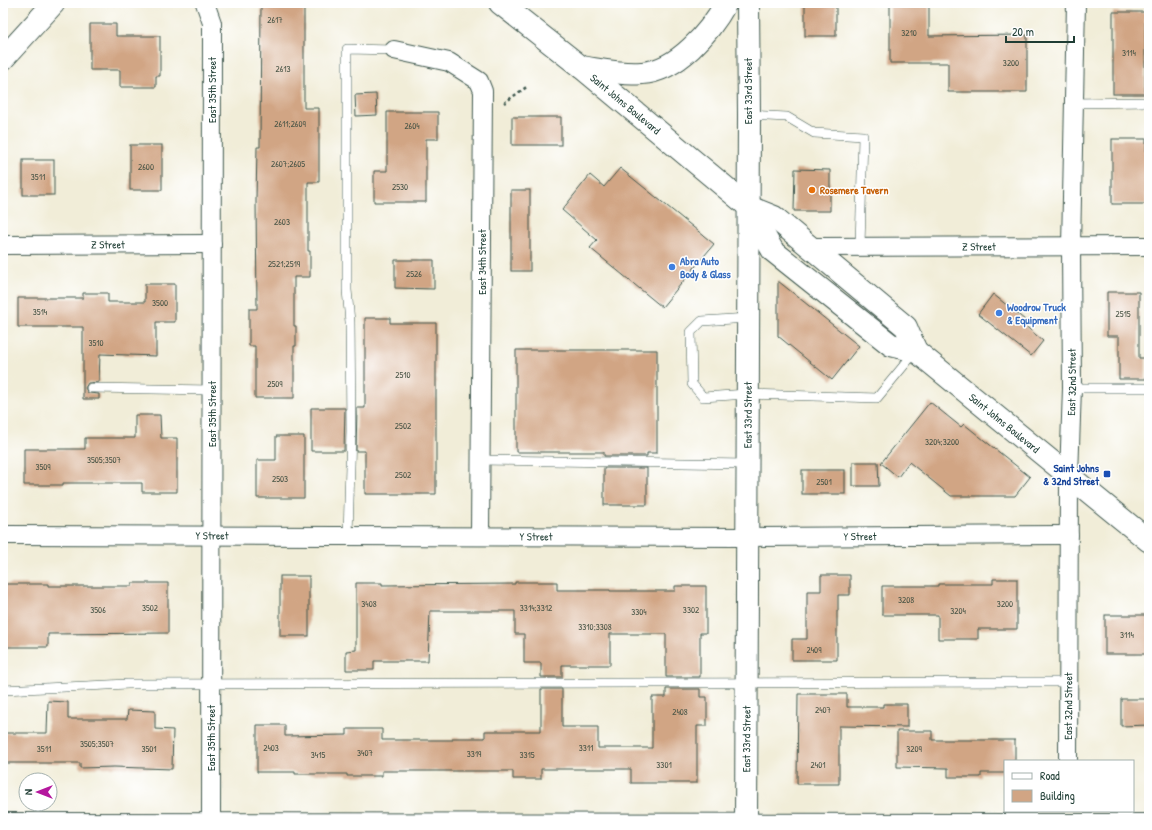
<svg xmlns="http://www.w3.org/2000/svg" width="1152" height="830" font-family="'Patrick Hand',sans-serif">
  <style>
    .building { fill: #d1a584 }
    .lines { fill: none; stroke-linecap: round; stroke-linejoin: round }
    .service-casing { stroke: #3e574d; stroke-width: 10 }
    .minor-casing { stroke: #3e574d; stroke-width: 20 }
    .tertiary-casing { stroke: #3e574d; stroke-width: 24 }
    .secondary-casing { stroke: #3e574d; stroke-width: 24 }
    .motorway-casing { stroke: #3e574d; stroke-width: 24 }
    .path { stroke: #3e574d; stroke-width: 2.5; stroke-dasharray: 3 3; stroke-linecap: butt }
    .service { stroke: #fff; stroke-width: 9 }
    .minor { stroke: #fff; stroke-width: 18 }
    .tertiary { stroke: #fff; stroke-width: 22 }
    .secondary { stroke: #fff; stroke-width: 22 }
    .motorway { stroke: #fff; stroke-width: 22 }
    .food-dot { fill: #e8710a; stroke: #fff; stroke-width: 1.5 }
    .shop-dot { fill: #3f7fe0; stroke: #fff; stroke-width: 1.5 }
    .transit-dot { fill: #1a4fb4; stroke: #fff; stroke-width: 1.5 }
    .labels { text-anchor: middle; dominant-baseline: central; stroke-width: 3; stroke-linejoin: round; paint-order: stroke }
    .number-label { font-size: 9px; fill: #4c5748 }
    .street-label { font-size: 11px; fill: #1f3d34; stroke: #fff }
    .food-label { font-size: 11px; font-weight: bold; fill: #c56008; stroke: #fff; text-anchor: start }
    .shop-label { font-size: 11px; font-weight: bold; fill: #366cbe; stroke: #fff; text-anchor: start }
    .transit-label { font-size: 11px; font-weight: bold; fill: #164399; stroke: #fff; text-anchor: end }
  </style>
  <rect width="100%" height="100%" fill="#fff"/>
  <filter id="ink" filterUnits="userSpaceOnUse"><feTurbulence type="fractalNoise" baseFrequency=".025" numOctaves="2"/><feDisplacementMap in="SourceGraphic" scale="8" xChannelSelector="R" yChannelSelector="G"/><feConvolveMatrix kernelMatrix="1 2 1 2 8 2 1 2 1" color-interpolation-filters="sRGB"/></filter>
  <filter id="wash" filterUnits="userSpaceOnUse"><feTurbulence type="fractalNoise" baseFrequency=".012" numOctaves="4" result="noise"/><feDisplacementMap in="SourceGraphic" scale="16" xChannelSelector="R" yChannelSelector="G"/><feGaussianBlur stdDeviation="0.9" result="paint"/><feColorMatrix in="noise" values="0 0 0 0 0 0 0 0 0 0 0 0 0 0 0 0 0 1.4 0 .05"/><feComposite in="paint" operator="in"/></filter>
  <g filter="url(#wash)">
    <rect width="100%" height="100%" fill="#f1edd8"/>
    <g id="blocks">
      <g class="building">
        <path d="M261,3H304V108H319V182H308V251H310V277H294V326H296V346H294V398H255V346H249V309H257L256,200L257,147H260Z"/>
        <rect x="805" y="3" width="31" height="33"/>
        <path d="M890,3H929V36L1027,35V92H948V63H890Z"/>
        <rect x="1113" y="12" width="32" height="82"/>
        <path d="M90,24H116V36H160V76H156V87H120V70H90Z"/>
        <path d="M376,94L377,115L356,116L355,95Z"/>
        <path d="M387,112H438V139H426V202H374V171H387Z"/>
        <rect x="512" y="117" width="49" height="28"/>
        <rect x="1112" y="139" width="34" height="65"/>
        <rect x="130" y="145" width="32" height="45"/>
        <rect x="23" y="160" width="31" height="35"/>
        <path d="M620,168L714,244L662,307L590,248L597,240L562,210L590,175L604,187Z"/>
        <path d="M795,169L830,170V211H794Z"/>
        <rect x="511" y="190" width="19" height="81"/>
        <path d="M395,260H434V289L395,288Z"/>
        <path d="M778,281L859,346L832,380L778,336Z"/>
        <path d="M145,284H175V322H156V356L100,354L99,382L88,383L85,388L88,393L99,394V399H83V327H18V298H83V293H108V302H145Z"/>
        <path d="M1107,292H1139V358H1146V379H1119V336H1107Z"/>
        <path d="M993,294L1025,320L1022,323L1043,341L1031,356L978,314Z"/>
        <path d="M365,318H390V323H436V494H365V451H356L357,408H365Z"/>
        <path d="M516,350H657V453H647V456H604V452H516Z"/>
        <path d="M930,402L961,427L964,424L1030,477L1015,496H951L909,462L898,477L881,463Z"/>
        <path d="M311,408H345L344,451H311Z"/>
        <path d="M135,415H160L161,438H177V492H142V483H63V485H24V449H85V438H135Z"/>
        <path d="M276,436H304V498H257V460H276Z"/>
        <path d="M853,462H878L879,486H853Z"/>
        <rect x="604" y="468" width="43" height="37"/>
        <rect x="802" y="470" width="43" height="24"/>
        <path d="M821,575H850V595H838V611H837V660H792V639H807V591H821Z"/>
        <rect x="280" y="576" width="29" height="60"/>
        <path d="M993,579H1017V629H978V639H938V615H882V586H938V584H993Z"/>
        <path d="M515,582H557V590H610V591H675V586H706V633H700V677H666V634H610V665H562V677H541V663H524V634H515V611H430L428,661H374V670H346V651L356,650V583H382V585L515,584Z"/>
        <path d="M132,583H168V633L48,634V647H3V584H48V586H132Z"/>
        <rect x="1105" y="615" width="44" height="39"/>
        <path d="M541,689H562V727H598V748H652V697H666V689H700V697H707V726H697V783H631V769H541V779H513V771H382V776H347V774H295V772H257V725H285V736L347,735V729H382V740H453V738H485V731H541Z"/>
        <path d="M798,694H847V707H883V704H907V727L839,726V784H797Z"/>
        <path d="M1121,699H1149V725L1121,726Z"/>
        <path d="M48,701L68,702V719H127L128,710L155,711V729L173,730L172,769L114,767L80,768V763H3V733H47Z"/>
        <path d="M897,731H932V740H1015V761H1005V773H981V777H948V768L897,767Z"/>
      </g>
    </g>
  </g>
  <g filter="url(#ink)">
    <use href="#blocks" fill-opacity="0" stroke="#3e574d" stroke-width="1"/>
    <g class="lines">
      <g class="service-casing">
        <g id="service">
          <path d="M1074,103L1149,102"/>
          <path d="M749,115L787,117L814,133L863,136L860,246"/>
          <path d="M748,318L702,321L691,332L692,384L703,397L747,394L877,398L915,352"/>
          <path d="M91,388L212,390"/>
          <path d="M1072,388H1149"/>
          <path d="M480,460L747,464"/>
          <path d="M348,536L351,431L350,322L347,290V49L394,50"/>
          <path d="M3,690L128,684L1068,682"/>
        </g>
      </g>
      <g class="minor-casing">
        <g id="minor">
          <path d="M205,3L212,23L211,827"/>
          <path d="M394,50L449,62L479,81L483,91L480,536"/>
          <path id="s1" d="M3,245L212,244"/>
          <path id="s2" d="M809,247L1149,246"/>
          <path id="s3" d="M3,535L747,537L1069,535"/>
          <path id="s4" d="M1068,761L1069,476L1072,388L1071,246L1076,3"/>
          <path d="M3,822L1149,823"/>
        </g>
      </g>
      <g class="tertiary-casing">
        <g id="tertiary">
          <path d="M749,207L774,217L906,327L916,351"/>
          <path id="s5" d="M749,209L773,251L891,345L916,351L1149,541"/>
          <path id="s6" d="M746,827L749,115"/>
        </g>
      </g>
      <g class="secondary-casing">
        <g id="secondary">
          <path id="s7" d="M500,3L581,67L749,207"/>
          <path d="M748,3L749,115"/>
          <path d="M581,67C601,70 622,75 642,73C677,71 710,32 726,3"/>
        </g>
      </g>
      <g class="motorway-casing">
        <path id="motorway" d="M3,59L54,3"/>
      </g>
      <path class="path" d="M504,103L528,86"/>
      <use href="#service" class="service"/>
      <use href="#minor" class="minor"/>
      <use href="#tertiary" class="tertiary"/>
      <use href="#secondary" class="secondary"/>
      <use href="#motorway" class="motorway"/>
    </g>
  </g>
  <circle class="food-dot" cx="812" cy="190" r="4"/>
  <g class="shop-dot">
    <circle cx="672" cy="267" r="4"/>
    <circle cx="999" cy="313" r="4"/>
  </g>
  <rect class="transit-dot" x="1103" y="470" width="8" height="8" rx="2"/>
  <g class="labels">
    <g class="number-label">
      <text x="275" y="20">2617</text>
      <text x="909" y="33">3210</text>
      <text x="1129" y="53">3114</text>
      <text x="1011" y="63">3200</text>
      <text x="283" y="69">2613</text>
      <text x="290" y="124">2611;2609</text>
      <text x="412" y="126">2604</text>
      <text x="288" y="164">2607;2605</text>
      <text x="146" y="167">2600</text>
      <text x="38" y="177">3511</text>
      <text x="400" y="187">2530</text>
      <text x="282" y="222">2603</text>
      <text x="284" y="264">2521;2519</text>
      <text x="414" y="274">2526</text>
      <text x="160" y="303">3500</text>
      <text x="40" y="312">3514</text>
      <text x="1123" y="314">2515</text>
      <text x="96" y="343">3510</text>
      <text x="403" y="375">2510</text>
      <text x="275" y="384">2509</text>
      <text x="403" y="426">2502</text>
      <text x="942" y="442">3204;3200</text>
      <text x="104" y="460">3505;3507</text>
      <text x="43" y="467">3509</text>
      <text x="403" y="475">2502</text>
      <text x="280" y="479">2503</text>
      <text x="824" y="482">2501</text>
      <text x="906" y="600">3208</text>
      <text x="369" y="604">3408</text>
      <text x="1005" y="604">3200</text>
      <text x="150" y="608">3502</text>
      <text x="536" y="608">3314;3312</text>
      <text x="98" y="610">3506</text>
      <text x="691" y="610">3302</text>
      <text x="958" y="611">3204</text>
      <text x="639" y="612">3304</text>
      <text x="595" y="627">3310;3308</text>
      <text x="1127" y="635">3114</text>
      <text x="814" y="650">2409</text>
      <text x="823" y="710">2407</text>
      <text x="680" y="712">2408</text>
      <text x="97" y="744">3505;3507</text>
      <text x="271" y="748">2403</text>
      <text x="586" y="748">3311</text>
      <text x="44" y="749">3511</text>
      <text x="149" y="749">3501</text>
      <text x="914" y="749">3209</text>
      <text x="365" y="753">3407</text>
      <text x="474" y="754">3319</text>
      <text x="318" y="755">3415</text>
      <text x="527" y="755">3315</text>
      <text x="664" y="765">3301</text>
      <text x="818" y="765">2401</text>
    </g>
    <g class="street-label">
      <text transform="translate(212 90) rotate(-90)">East 35th Street</text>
      <text transform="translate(748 91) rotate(-90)">East 33rd Street</text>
      <text stroke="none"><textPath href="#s7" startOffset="161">Saint Johns Boulevard</textPath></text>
      <text stroke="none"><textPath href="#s1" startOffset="105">Z Street</textPath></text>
      <text stroke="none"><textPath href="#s2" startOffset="170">Z Street</textPath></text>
      <text transform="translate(482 262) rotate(-90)">East 34th Street</text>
      <text stroke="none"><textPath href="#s4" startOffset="379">East 32nd Street</textPath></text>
      <text transform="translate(212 414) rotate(-90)">East 35th Street</text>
      <text stroke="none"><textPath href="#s6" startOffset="412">East 33rd Street</textPath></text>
      <text stroke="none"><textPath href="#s5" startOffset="339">Saint Johns Boulevard</textPath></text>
      <text stroke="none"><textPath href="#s3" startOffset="209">Y Street</textPath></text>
      <text stroke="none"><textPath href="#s3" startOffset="533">Y Street</textPath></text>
      <text stroke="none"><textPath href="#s3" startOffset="857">Y Street</textPath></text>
      <text stroke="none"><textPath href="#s4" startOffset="55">East 32nd Street</textPath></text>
      <text transform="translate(211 738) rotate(-90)">East 35th Street</text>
      <text stroke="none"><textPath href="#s6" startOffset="88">East 33rd Street</textPath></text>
    </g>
    <g class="food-label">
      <text x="820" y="190">Rosemere Tavern</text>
    </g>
    <g class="shop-label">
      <text x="680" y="261">Abra Auto<tspan x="680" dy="13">Body &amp; Glass</tspan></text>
      <text x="1007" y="307">Woodrow Truck<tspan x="1007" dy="13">&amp; Equipment</tspan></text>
    </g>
    <g class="transit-label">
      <text x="1099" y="468">Saint Johns<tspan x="1099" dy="13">&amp; 32nd Street</tspan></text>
    </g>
  </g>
  <rect width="1152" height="830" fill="none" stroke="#fff" stroke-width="16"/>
  <rect x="1004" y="760" width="130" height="52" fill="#ffffff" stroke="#a5b1ae"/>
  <rect x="1012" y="773" width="20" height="6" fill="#ffffff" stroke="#a5b1ae"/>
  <text x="1040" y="780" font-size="12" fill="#1f3d34">Road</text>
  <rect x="1012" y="790" width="20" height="12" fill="#d1a584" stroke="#a5b1ae"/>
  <text x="1040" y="800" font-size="12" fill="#1f3d34">Building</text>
  <g transform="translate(38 792) rotate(270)"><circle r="19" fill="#ffffff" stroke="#a5b1ae"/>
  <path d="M0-3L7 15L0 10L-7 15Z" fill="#b5179e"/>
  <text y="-6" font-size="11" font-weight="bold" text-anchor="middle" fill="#1f3d34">N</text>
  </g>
  <path d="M1006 36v6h68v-6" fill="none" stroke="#1f3d34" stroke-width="2"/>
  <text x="1012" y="36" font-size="12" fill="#1f3d34" stroke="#ffffff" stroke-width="3" paint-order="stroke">20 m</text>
</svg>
